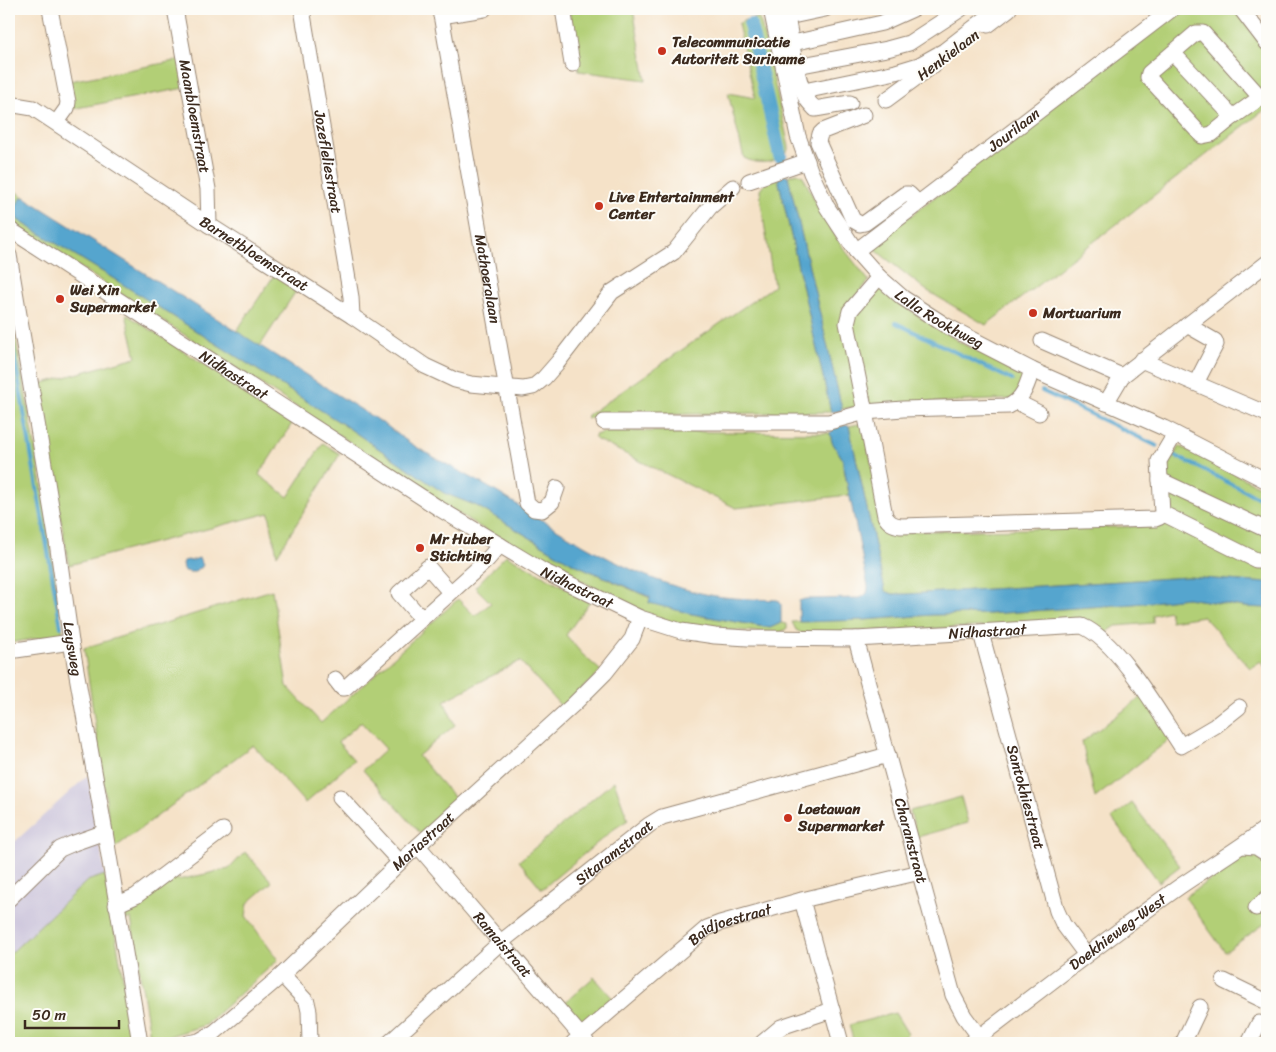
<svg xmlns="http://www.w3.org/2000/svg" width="1276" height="1052" font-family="Sriracha,sans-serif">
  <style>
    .industrial { fill: #c7c0d9 }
    .green { fill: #b2cf76; stroke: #767c4a }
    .water { fill: #54a5ce; stroke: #486876 }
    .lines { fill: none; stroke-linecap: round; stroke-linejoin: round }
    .stream { stroke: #54a5ce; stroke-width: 4 }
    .canal { stroke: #54a5ce; stroke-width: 14 }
    .minor-casing { stroke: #988673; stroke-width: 17 }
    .minor { stroke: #fff; stroke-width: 15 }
    .poi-dot { fill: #c8321e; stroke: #fdfcf7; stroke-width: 2 }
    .labels { text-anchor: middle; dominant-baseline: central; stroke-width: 4; stroke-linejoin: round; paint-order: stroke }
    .poi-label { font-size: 15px; font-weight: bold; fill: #3b2a1e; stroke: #fdfcf7; text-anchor: start }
    .street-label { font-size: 15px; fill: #3b2a1e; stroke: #fdfcf7 }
  </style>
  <rect width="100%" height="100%" fill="#fdfcf7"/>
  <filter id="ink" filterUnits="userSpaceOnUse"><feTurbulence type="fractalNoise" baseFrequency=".02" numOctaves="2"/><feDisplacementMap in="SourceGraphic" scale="10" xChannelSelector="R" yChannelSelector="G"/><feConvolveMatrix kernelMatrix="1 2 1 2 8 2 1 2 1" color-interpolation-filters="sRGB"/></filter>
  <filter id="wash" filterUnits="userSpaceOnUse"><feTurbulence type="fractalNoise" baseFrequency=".0096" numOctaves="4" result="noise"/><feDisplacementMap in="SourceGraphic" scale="20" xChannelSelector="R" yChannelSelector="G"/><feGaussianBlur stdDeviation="1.12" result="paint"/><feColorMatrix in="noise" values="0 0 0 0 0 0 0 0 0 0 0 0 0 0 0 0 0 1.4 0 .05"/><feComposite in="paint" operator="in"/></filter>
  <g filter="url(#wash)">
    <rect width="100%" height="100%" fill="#f5e2c8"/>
    <path class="industrial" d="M88,775L105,875L87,881L9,955V847Z"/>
    <g class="green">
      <path d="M569,9H633L646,80L579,71Z"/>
      <path d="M1182,9H1234L1267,52V108L986,325L926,290L878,252L875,247L878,241L1060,100Z"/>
      <path d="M758,18L761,23L789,147L785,156C771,163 758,165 744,158L728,93L755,98L738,24L745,20Z"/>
      <path d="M180,60L185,88L71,109L70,81Z"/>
      <path d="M797,173L803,176L822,215L844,249L869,281L850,303L860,406L842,409L788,176Z"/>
      <path d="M778,178L831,412L624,415L612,413L587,419L588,415L774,286L761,203L760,189L768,179Z"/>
      <path d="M9,187L24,197L20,199L18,220L119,282L341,423L444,493L477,506L572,563L650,598L649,602L692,614L770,628L781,623L787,624V628L780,633L715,629L672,622L636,609L493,535L410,483L326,426L11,223L9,218Z"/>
      <path d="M275,274L298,288L260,346L236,332Z"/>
      <path d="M877,288L881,289L920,317L963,344L1024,375L1015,399L869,405L851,326L856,308Z"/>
      <path d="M126,314L293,422L259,475L288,497L323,443L340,454L277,555L269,513L69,565L37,385L136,357Z"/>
      <path d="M13,324L43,490L63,634L9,643V325Z"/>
      <path d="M864,423L883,526L886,531L892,532L1161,526L1167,522L1166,469L1179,446L1267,490V583L1188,577L907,594H893L885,591L849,426Z"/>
      <path d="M609,431L830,433L832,442L842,458L849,495L736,508L595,439V435Z"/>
      <path d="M506,555L590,601L566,635L582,654L601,671L562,707L520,661L444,701L455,725L418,756L458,802L422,835L363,770L386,749L361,722L338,742L354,760L305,803L253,745L113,849L84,648L272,590L287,686L321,723L458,599L475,616L491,603L475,587Z"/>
      <path d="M1187,598L1244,607L1267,608V670L1261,661L1250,668L1203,616L1171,621L1169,611L1153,615V623L1116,626L1106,633L1091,623L802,633L796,630L792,622L864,620L932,615L989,614L1133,604Z"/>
      <path d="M1143,696L1170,739L1095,798L1082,742Z"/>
      <path d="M614,781L628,820L614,829L542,889L519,861Z"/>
      <path d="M961,797L968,823L917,837L910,811Z"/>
      <path d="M1132,803L1180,866L1159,882L1112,818Z"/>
      <path d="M245,852L272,882L248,903L246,916L278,960L205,1025L160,1039L150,1036L131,918L126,920L124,906L173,873L178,880L229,869Z"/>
      <path d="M1247,854L1257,855L1267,861V922L1225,952L1185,897Z"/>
      <path d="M105,875L127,1001L132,1043H9V955L87,881Z"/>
      <path d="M594,977L615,1001L584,1028L562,1005Z"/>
      <path d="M895,1013L908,1034L895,1043H854L849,1025Z"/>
    </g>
    <g class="water">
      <path d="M786,175L788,176L842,409L841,411L831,412L778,178Z"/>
      <path d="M24,197L387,426C397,434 408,442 418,448C443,463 470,476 495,491C561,531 632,581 710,595C732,599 755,599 778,600L781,604V623L770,628L692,614L649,603L650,597L572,563L477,506L444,493L341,423L119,282L18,220L14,210L20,199Z"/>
      <path d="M847,425L849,426L885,591L893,594H907L1188,577L1267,583V608L1244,607L1187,598L1133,604L989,614L932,615L864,620L801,622L799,621V601L805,599L860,598C867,595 868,592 868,586L842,458L832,442L830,433L834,428Z"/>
      <path d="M199,558L203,565L201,568L197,569L195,572H189L183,570L182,564L183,561L189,560L190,561Z"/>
    </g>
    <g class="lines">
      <g class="stream">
        <path d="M896,323L1012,380"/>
        <path d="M9,325L61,627"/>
        <path d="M1042,391L1157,446"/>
        <path d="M1174,455L1267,502"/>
      </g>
      <path class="canal" d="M750,25L780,156"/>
    </g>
  </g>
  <g filter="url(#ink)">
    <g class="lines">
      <g class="minor-casing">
        <g id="minor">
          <path d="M50,9L68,102L67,108L57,122"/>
          <path id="s1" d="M175,9L208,189L209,225"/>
          <path id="s2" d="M302,9L351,297L352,316"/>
          <path id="s3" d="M440,9L527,503L534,509L542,510L552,502L557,488"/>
          <path d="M563,9L572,64"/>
          <path id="s4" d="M771,9L798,136L811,173L827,207L856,251L879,277L903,298L945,325L1032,370L1164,428L1267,481"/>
          <path d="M1241,9L1267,43"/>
          <path d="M441,16L484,9"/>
          <path d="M787,17C792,42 795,73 805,96C807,101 812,105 815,109L850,103"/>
          <path d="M778,19L825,9"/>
          <path d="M988,25L1009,9"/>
          <path d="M793,43L882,23L913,9"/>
          <path d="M1173,53L1233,117"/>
          <path d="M797,66L887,49L909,43L961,9"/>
          <path d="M804,91L896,72L919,65L944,51L993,13L994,9"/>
          <path d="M1261,98L1203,33H1196L1149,73L1148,77L1202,136L1212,134L1233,117L1267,93"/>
          <path d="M886,100L935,64"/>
          <path id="s5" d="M9,104L33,108L209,225L352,316L425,366L455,380L471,384L523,389L533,387L544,378L558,362L612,292L674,252L710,207L733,187"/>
          <path d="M864,115L823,131L820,134L818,142L853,220L860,224L865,223L905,194H909L918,203"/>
          <path d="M749,181L807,161"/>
          <path id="s6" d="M9,229L440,509L543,571L640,618L681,631L715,636L748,638L856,639L1082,626C1118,641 1159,713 1181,746L1215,726L1239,707"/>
          <path id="s7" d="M856,251L1172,9"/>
          <path id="s8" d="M9,255L57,542L71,642L105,832L140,1043"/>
          <path d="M879,277L850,311L847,323L865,412L903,409L1009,406C1024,398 1027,385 1032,370"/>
          <path d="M1187,325L1215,341L1216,344L1196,383"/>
          <path d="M1042,341L1122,376"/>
          <path d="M1141,360L1267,414"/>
          <path d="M1017,402L1039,413"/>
          <path d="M1106,403L1122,376L1267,263"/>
          <path d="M604,422H829L865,412L885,516C889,523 893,525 901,526L1155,519L1160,517L1162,513L1159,461L1175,434"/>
          <path d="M1160,480L1267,530"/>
          <path d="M1162,513L1256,560H1263L1267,557"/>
          <path d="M421,618L399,593L428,567L450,592"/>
          <path id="s9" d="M981,633L1057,911L1063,924L1086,955"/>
          <path id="s10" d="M856,639L953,995L964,1016L984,1043"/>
          <path d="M9,651L71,642"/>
          <path d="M335,679L342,688H345L487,560L500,545"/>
          <path d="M340,797L400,862"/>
          <path id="s11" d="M418,846L587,1043"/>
          <path d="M1243,846L1256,847L1267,854"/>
          <path d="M9,899L60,849L74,843L105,832"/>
          <path d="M802,900L841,1043"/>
          <path d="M116,905L136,896L223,830"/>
          <path d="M1256,908L1267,898"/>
          <path d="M282,975L307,1002L309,1011L310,1043"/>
          <path d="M1224,981L1267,1002"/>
          <path id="s12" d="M188,1043L199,1041L215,1032L282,975L400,862L574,704L605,673L632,639L640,618"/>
          <path id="s13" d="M389,1043L501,942L649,825L662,817L888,755"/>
          <path id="s14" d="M573,1043L707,928L720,923L802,900L920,872"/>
          <path d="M762,1043L781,1027L832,1010"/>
          <path id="s15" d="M971,1043C1040,991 1108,937 1179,887C1208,867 1239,849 1267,827"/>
          <path d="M1183,1043L1200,1007"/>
          <path d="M1249,1043L1259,1023"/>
        </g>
      </g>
      <use href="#minor" class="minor"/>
    </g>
  </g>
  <g class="poi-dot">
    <circle cx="662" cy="51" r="5"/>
    <circle cx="599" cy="206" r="5"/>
    <circle cx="60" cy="299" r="5"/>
    <circle cx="1033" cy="313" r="5"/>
    <circle cx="420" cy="548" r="5"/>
    <circle cx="788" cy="818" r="5"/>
  </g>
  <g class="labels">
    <g class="poi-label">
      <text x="672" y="42">Telecommunicatie<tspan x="672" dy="17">Autoriteit Suriname</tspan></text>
      <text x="609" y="197">Live Entertainment<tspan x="609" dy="17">Center</tspan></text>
      <text x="70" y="290">Wei Xin<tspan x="70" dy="17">Supermarket</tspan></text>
      <text x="1043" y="313">Mortuarium</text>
      <text x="430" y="539">Mr Huber<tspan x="430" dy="17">Stichting</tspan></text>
      <text x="798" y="809">Loetawan<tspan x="798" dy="17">Supermarket</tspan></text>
    </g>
    <g class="street-label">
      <text transform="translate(948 55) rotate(-37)">Henkielaan</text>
      <text stroke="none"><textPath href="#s1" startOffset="109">Maanbloemstraat</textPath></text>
      <text stroke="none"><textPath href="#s7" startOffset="199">Jourilaan</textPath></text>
      <text stroke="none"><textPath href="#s2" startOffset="155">Jozefleliestraat</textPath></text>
      <text stroke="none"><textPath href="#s5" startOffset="289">Barnetbloemstraat</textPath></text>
      <text stroke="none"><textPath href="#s3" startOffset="274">Mathoeralaan</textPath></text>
      <text stroke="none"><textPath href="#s4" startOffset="368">Lalla Rookhweg</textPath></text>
      <text stroke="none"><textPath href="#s6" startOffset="268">Nidhastraat</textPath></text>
      <text stroke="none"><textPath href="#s6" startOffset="672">Nidhastraat</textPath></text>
      <text stroke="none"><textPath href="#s6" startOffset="1092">Nidhastraat</textPath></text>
      <text stroke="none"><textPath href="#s8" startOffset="399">Leysweg</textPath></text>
      <text stroke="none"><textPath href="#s9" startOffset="170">Santokhiestraat</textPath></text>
      <text stroke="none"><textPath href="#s12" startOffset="312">Mariastraat</textPath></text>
      <text stroke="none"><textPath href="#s10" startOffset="209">Charanstraat</textPath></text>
      <text stroke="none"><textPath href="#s13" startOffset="295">Sitaramstraat</textPath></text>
      <text stroke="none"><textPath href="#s14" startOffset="199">Baidjoestraat</textPath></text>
      <text stroke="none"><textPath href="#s15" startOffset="184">Doekhieweg-West</textPath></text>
      <text stroke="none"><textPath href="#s11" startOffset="130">Ramaistraat</textPath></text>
    </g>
  </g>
  <rect width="1276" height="1052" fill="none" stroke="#fdfcf7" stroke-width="30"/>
  <path d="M25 1020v8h94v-8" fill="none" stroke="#3b2a1e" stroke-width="2.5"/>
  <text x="32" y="1020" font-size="15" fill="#3b2a1e" stroke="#fdfcf7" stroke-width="4" paint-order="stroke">50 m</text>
</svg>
